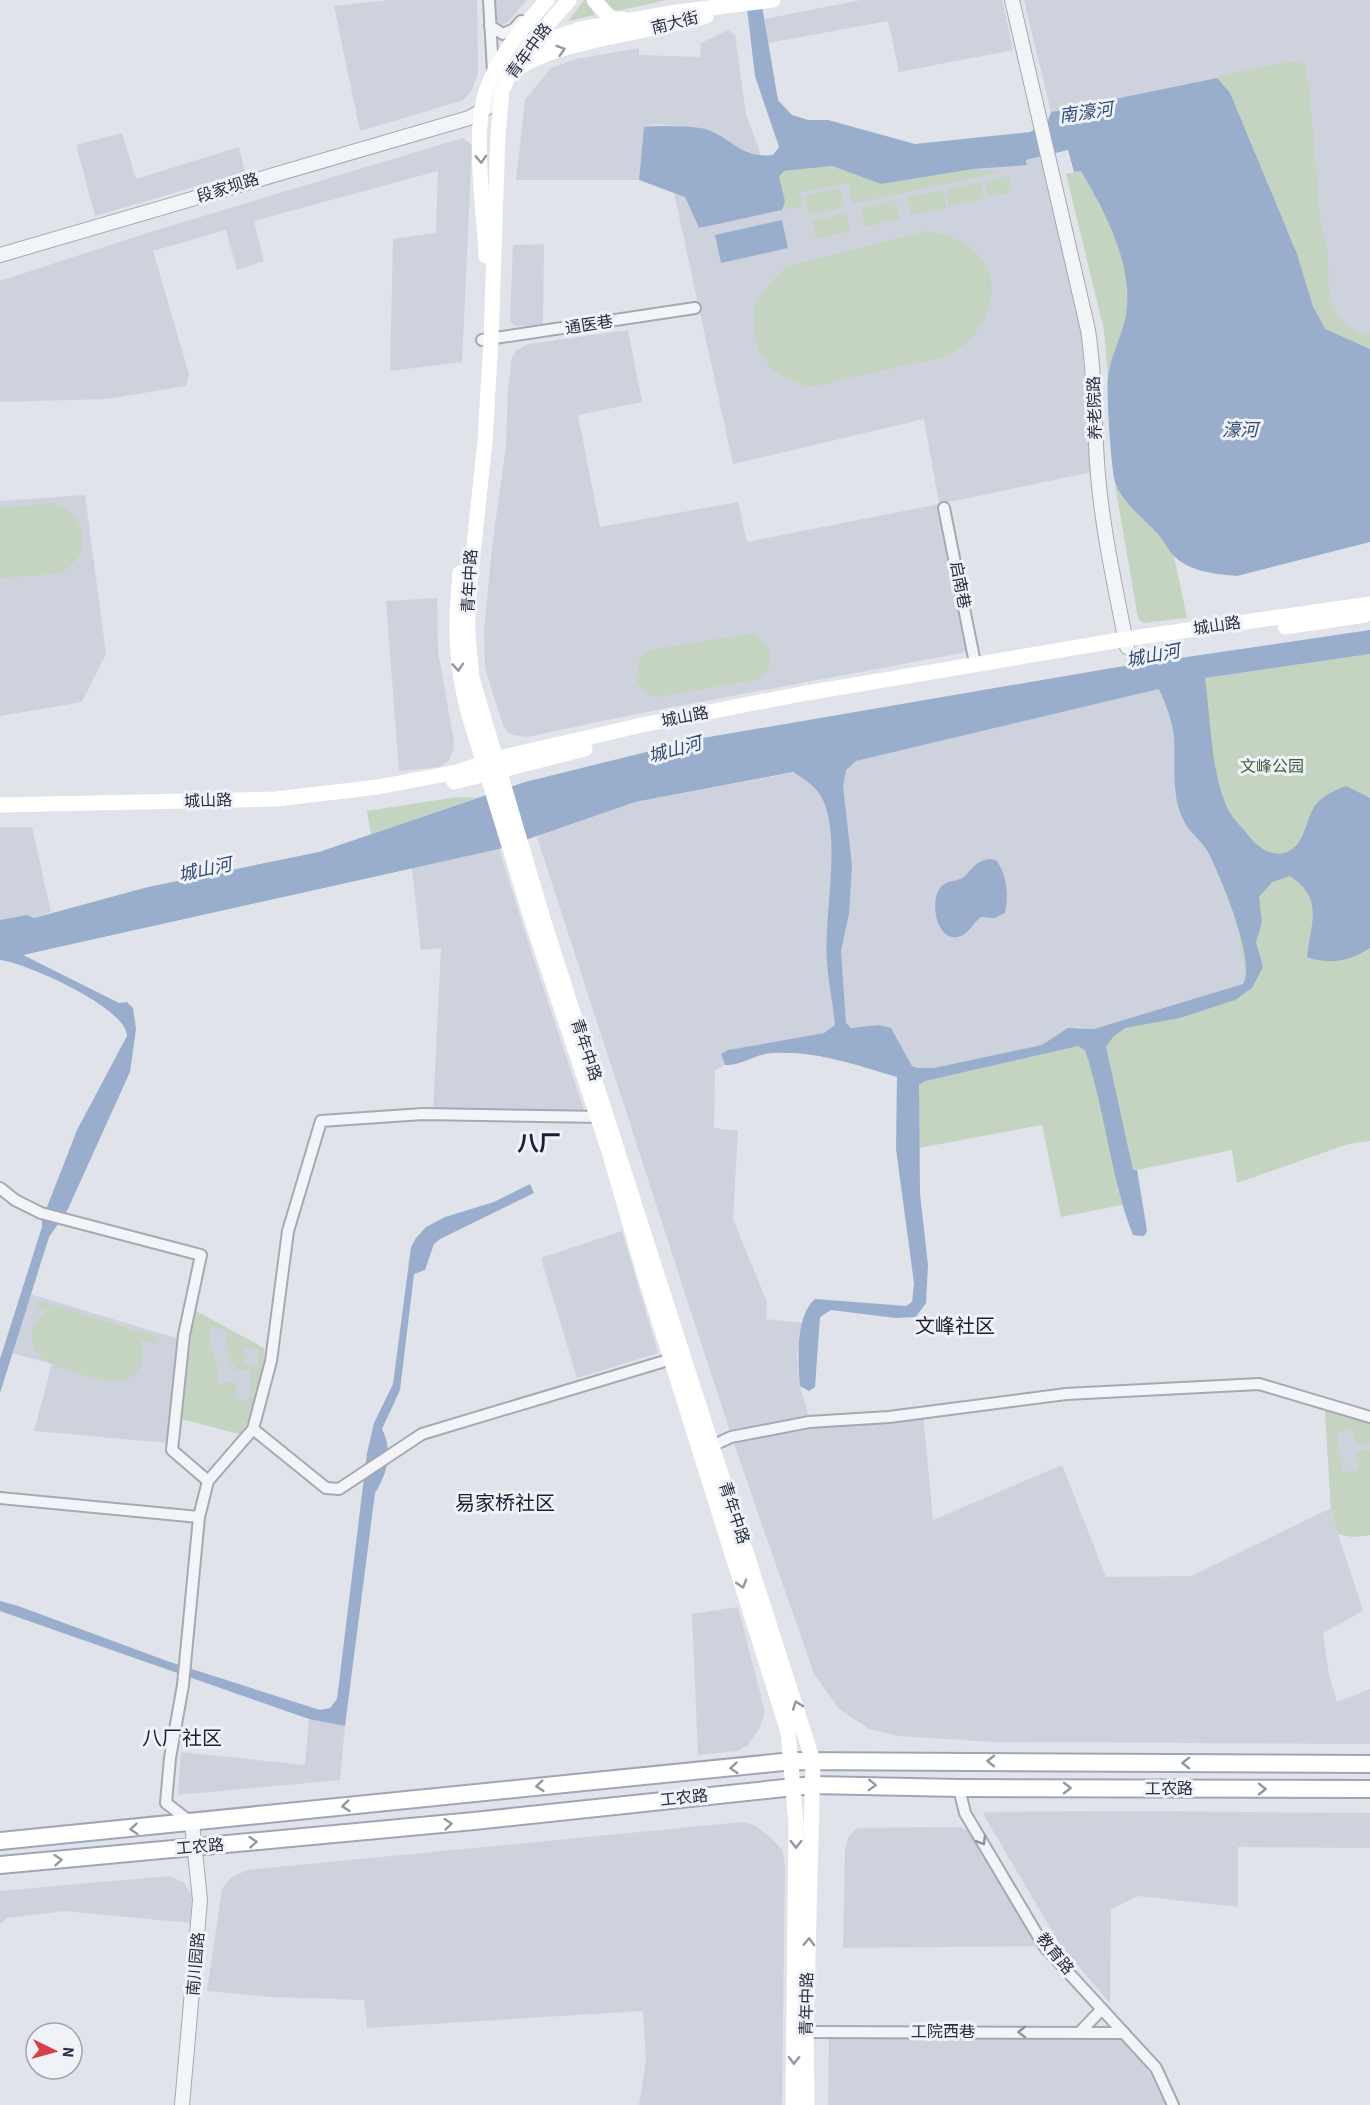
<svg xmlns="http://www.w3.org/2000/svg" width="1370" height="2105" font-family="'Source Sans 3','Noto Sans SC',sans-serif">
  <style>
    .built { fill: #ced2dc }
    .green { fill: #c4d4c0; fill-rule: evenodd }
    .water { fill: #99aecc; fill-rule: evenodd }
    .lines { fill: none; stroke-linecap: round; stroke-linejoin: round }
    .minor-casing { stroke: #a5a9b4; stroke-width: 14 }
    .tertiary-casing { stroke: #a5a9b4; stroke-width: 16 }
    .primary-casing { stroke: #9ea6b6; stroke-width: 20 }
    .minor { stroke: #f3f4f8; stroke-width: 10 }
    .tertiary { stroke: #f3f4f8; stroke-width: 14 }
    .secondary { stroke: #fff; stroke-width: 15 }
    .primary { stroke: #fff; stroke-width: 16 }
    .oneway { stroke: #9397a0 }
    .oneway2 { stroke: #8d929d }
    .labels { text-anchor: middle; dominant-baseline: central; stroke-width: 6; stroke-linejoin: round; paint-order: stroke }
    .street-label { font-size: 16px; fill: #272f42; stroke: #f0f2f7 }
    .park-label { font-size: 16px; fill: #395f34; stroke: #f0f2f7 }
    .water-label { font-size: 18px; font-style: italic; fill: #2f4b78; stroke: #f0f2f7 }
    .quarter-label { font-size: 20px; fill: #1a2033; stroke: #f0f2f7 }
    .district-label { font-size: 22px; font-weight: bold; fill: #1a2033; stroke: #f0f2f7 }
  </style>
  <rect width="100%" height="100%" fill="#e0e3ea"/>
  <g class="built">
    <path d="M390,0H477L478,73L472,90L464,100L360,131L334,6Z"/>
    <path d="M494,0H527L508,22L502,25L494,18Z"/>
    <path d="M861,0H1002L1013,50L899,72L888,21L768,43L765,19Z"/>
    <path d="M1024,0H1370V349L1344,339L1217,78L1051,112Z"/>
    <path d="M728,30L735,35L746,114L761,156L745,152L704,129L656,124L644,127L639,180H516L525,100L551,68L576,59L639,48V55L700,57L701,43Z"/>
    <path d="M122,133L136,179L239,147L245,172L95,216L76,145Z"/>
    <path d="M463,138L472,145L462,362L390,371L393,239L436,233L438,171L254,221L264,261L237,270L226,230L153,251L189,374L186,386L107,399L0,402V281L147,233Z"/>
    <path d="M1040,157L1081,329L1091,472L940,504L967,652L631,715L527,737L509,734L503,725L485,668L484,630L492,547L506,447L508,389L512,357L516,351L528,344L628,330L642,402L578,415L600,527L738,502L747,542L939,504L924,419L733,464L674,193L685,197L699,228L779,177L881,184L973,169L1027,164L1026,160Z"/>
    <path d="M544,244L543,325L515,326L510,321L513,245Z"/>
    <path d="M85,495L106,654L82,702L0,716V501Z"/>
    <path d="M437,598L438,652L454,741L453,750L449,761L439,767L399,771L386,601Z"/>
    <path d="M1159,689L1170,714L1174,737L1176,802L1186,825L1207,850L1236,920L1246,979L1243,984L1094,1029L1075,1027L1042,1045L934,1068H917L911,1066L891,1028L879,1025L860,1028L835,1025L824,1033L728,1050L721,1054L725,1065L715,1070L714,1128L738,1131L733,1219L767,1302L766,1319L803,1323L797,1354L800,1386L809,1417L730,1432L536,834L635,802L856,761Z"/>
    <path d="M0,827H32L51,912L34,918L27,915L0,920Z"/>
    <path d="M499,849L532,954L585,1113H433L441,948L421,950L412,868Z"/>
    <path d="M622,1231L658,1353L577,1378L541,1258Z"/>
    <path d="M30,1294L179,1339L167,1443L34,1431L52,1364L12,1353Z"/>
    <path d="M194,1310L264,1348L265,1365L239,1434L182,1419Z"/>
    <path d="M1325,1410L1370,1422V1535L1353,1537L1338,1534L1363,1611L1323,1633L1329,1675L1337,1702L1370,1689V1744L995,1742L898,1736L869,1729L839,1709L814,1674L733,1441L812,1426L923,1415L933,1520L1062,1465L1106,1577L1191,1576L1331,1508Z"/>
    <path d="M738,1607L765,1712L759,1729L748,1745L738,1751L698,1755L692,1614Z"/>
    <path d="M309,1719L345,1726L340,1780L178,1795L181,1752L305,1765Z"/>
    <path d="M1138,1811L1370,1813V1848L1238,1847V1907L1138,1896L1111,1909L1110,2003L1061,1946L983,1814L986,1812Z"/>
    <path d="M742,1822L756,1826L770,1837L782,1850L785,1865L782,2105H639L646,2061L643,2011L367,2028L364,2000L272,1997L207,1991L222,1889L230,1878L247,1870Z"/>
    <path d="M961,1827L972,1833L1039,1946L843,1948L845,1849L849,1836L857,1828Z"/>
    <path d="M169,1876L183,1882L192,1895L190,1923L65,1911L7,1918L0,1924V1891Z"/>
    <path d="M829,2037H1111L1126,2040L1150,2073L1165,2105H828Z"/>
  </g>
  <g class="green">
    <path d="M584,0H587L595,15L568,21Z"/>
    <path d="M604,0H666L618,11L612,9Z"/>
    <path d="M1294,61L1304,64L1309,85L1320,219L1328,252L1329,294L1339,317L1356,331L1370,335V349L1325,330L1313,306L1292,241L1217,78L1232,73Z"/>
    <path d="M832,166L881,184L973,169L1001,172L853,204L848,183L800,192L802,206L782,210L785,201L779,177L784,171Z"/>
    <path d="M1081,171C1106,213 1136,268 1127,319C1124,339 1114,358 1108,377L1104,330L1066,174Z"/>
    <path d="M1009,176L1012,192L988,197L984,181Z"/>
    <path d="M980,182L984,199L949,206L946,189Z"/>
    <path d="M840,188L844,207L810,215L805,196Z"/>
    <path d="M943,190L946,208L911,215L907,197Z"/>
    <path d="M896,200L900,219L865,227L861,208Z"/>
    <path d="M846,213L850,231L816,239L812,221Z"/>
    <path d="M926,231C949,234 981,246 989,272C998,304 980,337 952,353C941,360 924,361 911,364C878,371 845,379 812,387C778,381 756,361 754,326C754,320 752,312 755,307C762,291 773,279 786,267Z"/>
    <path d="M1115,485L1139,516L1165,541L1174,556L1187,618L1143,623L1138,618Z"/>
    <path d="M55,503C85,513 95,552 64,570C53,577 15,576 0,578V508Z"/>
    <path d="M753,633C772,645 777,663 760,679L657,697L647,695L636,680L639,660L649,650Z"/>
    <path d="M1370,654V1141L1348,1144L1237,1183L1232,1150L1137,1170L1147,1231L1144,1236L1133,1235L1122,1205L1061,1217L1042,1125L919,1148L917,1068H934L1042,1045L1068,1028L1094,1029L1243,984L1246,979L1236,920L1207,850L1186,825L1176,802L1174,737L1170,714L1159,689L1205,678Z"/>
    <path d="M457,797L477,798L371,834L367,811Z"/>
    <path d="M39,1301L157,1337L155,1344L140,1340C149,1357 139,1380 118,1381C105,1383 53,1367 43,1359C35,1353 31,1344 32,1334C33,1324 39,1317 47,1312L37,1308Z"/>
    <path d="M194,1310L264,1348C265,1375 258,1414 239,1434L182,1419ZM225,1328L230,1365H235V1370L249,1369L251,1395L245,1402L236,1398V1382L219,1383L218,1365H215L214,1351H211L210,1329ZM258,1348L259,1365H245L244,1349Z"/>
    <path d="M1325,1410L1370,1422V1443L1355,1445L1353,1430L1337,1433L1342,1472L1358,1470L1355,1451L1370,1449V1535L1353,1537L1338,1534L1331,1508Z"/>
  </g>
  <g class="water">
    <path d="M746,0H761L778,100L792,115L808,120H828L915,144L1030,132L1047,123L1051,112L1217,78L1230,93L1297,254L1313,306L1325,329L1370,349V542L1237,576C1216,574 1189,572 1173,555C1167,549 1164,540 1157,533C1144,520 1124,503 1116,485C1111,475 1106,389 1108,377C1113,343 1130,328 1127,289C1124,247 1102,207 1081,171L1074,172L1068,150L1026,160L1027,165L973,169L881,184L832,166L784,171L779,177L785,201L782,210L699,228L685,197L639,180L644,127C654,125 695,126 705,129C731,137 741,159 773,155L779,147L755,76Z"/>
    <path d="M782,220L788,248L721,263L715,235Z"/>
    <path d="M1370,630V654L1205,678C1211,720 1210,766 1226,805C1230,816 1241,826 1248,835C1257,847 1272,858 1287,852C1307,844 1305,815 1318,802C1326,794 1336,790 1346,786L1370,798V948C1351,961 1328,965 1307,957C1311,921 1324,899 1290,876L1272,882L1259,897L1262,922L1256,942L1263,967L1252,988L1235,1000L1180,1018L1125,1028L1113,1037L1106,1047L1133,1170H1137L1147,1231L1144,1236L1133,1235C1110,1175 1105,1110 1085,1050L1078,1046L925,1081L919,1085L920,1194L928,1265L926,1303L916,1317L896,1318L831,1310L820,1317L815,1387L809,1391L800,1386C798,1362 795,1316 815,1299L906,1306L912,1302L914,1283L896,1149L897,1077C855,1065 818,1051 774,1053C756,1053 742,1066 725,1065L721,1054L728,1050L824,1033L835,1025C833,1003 828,982 827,961C823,915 843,836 821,796C815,786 803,778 793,772L635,802L499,849L23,955L119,1003L127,1002L133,1008L136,1029L130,1072L67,1211L49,1237L0,1393V1359L42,1227V1220L77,1130L127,1036C126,1007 26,963 0,960V920L27,915L34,918L148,887L319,852L525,782L703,738L1112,668ZM1159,689C1166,705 1172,719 1174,737C1176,767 1170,796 1185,823C1191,834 1202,841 1208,852C1220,875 1257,962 1243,984L1094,1029L1068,1028L1042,1045L934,1068H917L912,1066L891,1028L879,1025L851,1028L846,1023L841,951L849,914L852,865L843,786L846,770L856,761Z"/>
    <path d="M990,859L997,861C1007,876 1009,896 1005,913L994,918L981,917C973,923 969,933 961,936C937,945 929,902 940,888C947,879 957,883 965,876C974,867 976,861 990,859Z"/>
    <path d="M530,1184L534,1193L440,1239L434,1244L425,1270L414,1274L400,1390L382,1429C393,1450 388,1473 375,1493L345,1726L309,1719L0,1611V1601L18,1606L170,1662L320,1710L330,1708L337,1699L367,1453L374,1423L393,1384L411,1247L416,1238L426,1227L445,1217L494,1202Z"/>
  </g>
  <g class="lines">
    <g class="minor-casing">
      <g id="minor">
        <path d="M489,0L493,72"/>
        <path d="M490,26L503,34L514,29L521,21"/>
        <path d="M482,340L695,308"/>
        <path d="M944,508L975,663"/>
        <path d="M0,1188L15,1200L41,1213L201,1255L184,1335L172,1450L208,1481"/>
        <path d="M253,1429L326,1488L339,1489L422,1434L675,1358"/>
        <path d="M712,1446L731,1437L809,1422L889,1417L1066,1394L1259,1384L1370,1417"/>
        <path d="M0,1498L199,1517"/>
        <path d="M959,1788L965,1813L1044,1946L1156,2068L1173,2105"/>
        <path d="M192,1823L166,1803L170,1758L183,1685L199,1517L208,1481L253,1429L271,1361L288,1231L321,1121L423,1114L603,1117"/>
        <path d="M806,2032L1124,2033"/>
        <path d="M1080,2032L1102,2009"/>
      </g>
    </g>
    <g class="tertiary-casing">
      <g id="tertiary">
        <path d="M1012,0L1088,330C1095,375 1094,417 1097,462C1101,524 1115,586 1127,647"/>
        <path d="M0,255L469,118L492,105L502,91"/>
        <path d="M182,2105L200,1900L192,1823"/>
      </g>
    </g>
    <g class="primary-casing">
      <g id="primary">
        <path d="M0,1841L793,1761L1370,1764"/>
        <path d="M0,1865L474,1821L813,1785L959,1788L1370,1789"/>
      </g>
    </g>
    <use href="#minor" class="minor"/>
    <use href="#tertiary" class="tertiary"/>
    <g class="secondary">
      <path d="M569,0L529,46L509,75L502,91L498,134L491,340L485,441L468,602V636L472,678L544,922L813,1761L806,2032L807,2105"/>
      <path d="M594,0L611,19H623"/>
      <path d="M529,46L580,29L677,12L773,0"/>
      <path d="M516,70C553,41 657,31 706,16"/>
      <path d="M486,256C484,211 472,133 486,91C498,56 523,27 547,0"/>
      <path d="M460,573C455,624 455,665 469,715L533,924L609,1151L643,1270L788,1732L796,1823L793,2105"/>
      <path d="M1285,627L1365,615"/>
      <path d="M454,782L585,749"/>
      <path d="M0,805L276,799L378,787L457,772L495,759L642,725L801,694L1126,639L1370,604"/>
    </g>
    <use href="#primary" class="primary"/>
  </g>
  <defs><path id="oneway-chevron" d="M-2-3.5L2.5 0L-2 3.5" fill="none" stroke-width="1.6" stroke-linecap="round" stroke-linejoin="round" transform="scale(1.5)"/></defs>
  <g class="oneway">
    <use href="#oneway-chevron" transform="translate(561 50) rotate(-17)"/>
    <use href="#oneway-chevron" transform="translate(481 159) rotate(87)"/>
    <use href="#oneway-chevron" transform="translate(458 667) rotate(86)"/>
    <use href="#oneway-chevron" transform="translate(742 1584) rotate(73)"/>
    <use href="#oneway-chevron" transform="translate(797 1705) rotate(-109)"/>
    <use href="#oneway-chevron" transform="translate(991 1761) rotate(-179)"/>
    <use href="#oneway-chevron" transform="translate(1186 1763) rotate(-180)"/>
    <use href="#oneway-chevron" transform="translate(734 1768) rotate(175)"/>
    <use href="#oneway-chevron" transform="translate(872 1785) rotate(2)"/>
    <use href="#oneway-chevron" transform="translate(540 1786) rotate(174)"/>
    <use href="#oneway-chevron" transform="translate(1067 1788)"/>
    <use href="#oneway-chevron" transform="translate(1262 1789)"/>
    <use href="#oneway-chevron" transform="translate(346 1806) rotate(174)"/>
    <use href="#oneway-chevron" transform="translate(448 1824) rotate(-5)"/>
    <use href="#oneway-chevron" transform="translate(134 1829) rotate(175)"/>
    <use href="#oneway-chevron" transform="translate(253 1842) rotate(-5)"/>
    <use href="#oneway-chevron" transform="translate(796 1844) rotate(91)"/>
    <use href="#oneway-chevron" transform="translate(58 1860) rotate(-5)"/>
    <use href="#oneway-chevron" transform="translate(809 1942) rotate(-88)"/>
    <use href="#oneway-chevron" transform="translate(794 2060) rotate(91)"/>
  </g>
  <g class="oneway2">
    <use href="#oneway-chevron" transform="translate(982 1841) rotate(59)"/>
    <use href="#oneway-chevron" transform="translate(1022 2032) rotate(180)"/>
  </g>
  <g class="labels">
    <g class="street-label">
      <text transform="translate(675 23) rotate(-14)">南大街</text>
      <text transform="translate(529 51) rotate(-54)">青年中路</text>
      <text transform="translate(228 188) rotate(-17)">段家坝路</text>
      <text transform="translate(589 325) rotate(-9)">通医巷</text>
      <text transform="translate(1095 408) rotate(-92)">养老院路</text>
      <text transform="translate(470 581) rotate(-87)">青年中路</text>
      <text transform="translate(960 585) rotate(79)">启南巷</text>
      <text transform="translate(1217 626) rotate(-8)">城山路</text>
      <text transform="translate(685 717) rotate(-11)">城山路</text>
      <text transform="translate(208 801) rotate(-2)">城山路</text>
      <text transform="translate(586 1050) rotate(72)">青年中路</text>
      <text transform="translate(734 1513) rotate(72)">青年中路</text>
      <text x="1169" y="1789">工农路</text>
      <text transform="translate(684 1798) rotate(-6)">工农路</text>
      <text transform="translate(200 1847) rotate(-5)">工农路</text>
      <text transform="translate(1055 1954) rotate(51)">教育路</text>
      <text transform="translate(196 1964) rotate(-85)">南川园路</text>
      <text transform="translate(807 2004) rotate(-89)">青年中路</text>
      <text x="943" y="2032">工院西巷</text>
    </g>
    <g class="park-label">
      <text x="1272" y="767">文峰公园</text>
    </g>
    <g class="water-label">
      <text transform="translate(1086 113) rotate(-8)">南濠河</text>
      <text x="1240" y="430">濠河</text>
      <text transform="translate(1153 656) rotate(-11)">城山河</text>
      <text transform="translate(675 750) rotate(-15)">城山河</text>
      <text transform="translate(205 870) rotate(-12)">城山河</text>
    </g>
    <g class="quarter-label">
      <text x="955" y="1327">文峰社区</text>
      <text x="505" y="1504">易家桥社区</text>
      <text x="182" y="1739">八厂社区</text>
    </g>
    <g class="district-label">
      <text x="539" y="1144">八厂</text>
    </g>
  </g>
  <g transform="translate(54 2051) rotate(95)"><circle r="28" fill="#f0f2f7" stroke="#a0a4af" stroke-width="1.5"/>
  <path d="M0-4.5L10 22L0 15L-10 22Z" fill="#d63e4a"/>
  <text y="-9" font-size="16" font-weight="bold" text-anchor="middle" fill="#272f42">N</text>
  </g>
</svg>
